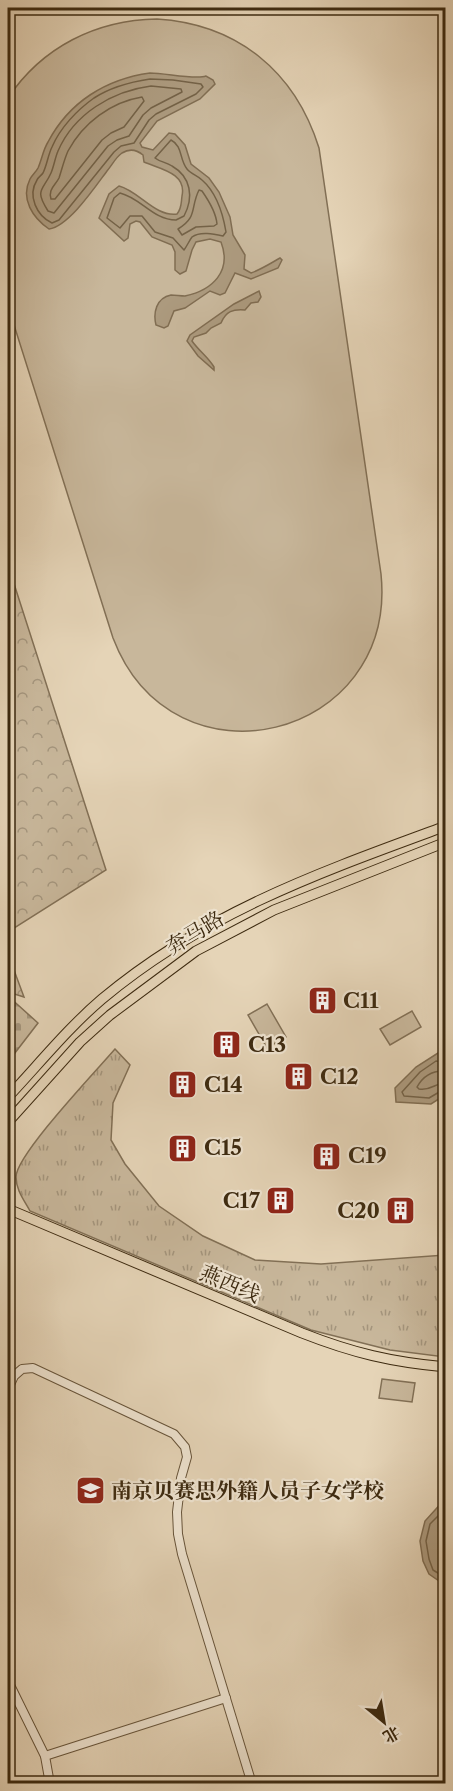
<svg xmlns="http://www.w3.org/2000/svg" width="453" height="1791" viewBox="0 0 453 1791" font-family="'Libre Caslon Text','Noto Serif SC',serif">
  <style>
    .green { fill: #c8b79b; stroke: #827056; stroke-width: 1.5 }
    .forest { fill: url(#forest-crowns); stroke: #827056; stroke-width: 1.5 }
    .cemetery { fill: url(#cemetery-stones); stroke: #827056; stroke-width: 1.5 }
    .park { fill: url(#park-tufts); stroke: #827056; stroke-width: 1.5 }
    .water { fill: #ac9a7e; stroke: #806d52; stroke-width: 1.5 }
    .lines { fill: none; stroke-linecap: round; stroke-linejoin: round }
    .shore { stroke: #746247; stroke-width: 1.5 }
    .minor-casing { stroke: #67543a; stroke-width: 10 }
    .major-casing { stroke: #3d2a10; stroke-width: 11 }
    .minor { stroke: #eee3d0; stroke-width: 8 }
    .major { stroke: #e5d4b7; stroke-width: 9 }
    .labels { text-anchor: middle; stroke-width: 4.5; stroke-linejoin: round; paint-order: stroke }
    .street-label { font-size: 21px; fill: #3d2a10; stroke: #eee3d0 }
    .poi-label { font-size: 21px; font-weight: bold; fill: #3d2a10; stroke: #eee3d0; text-anchor: start }
  </style>
  <defs>
    <pattern id="forest-crowns" width="20" height="18" patternUnits="userSpaceOnUse" patternTransform="scale(1.5)"><rect width="20" height="18" fill="#c8b79b"/><path d="M2 6a3 3 0 1 1 6 0M12 15a3 3 0 1 1 6 0" fill="none" stroke="#a4957d"/></pattern>
    <pattern id="cemetery-stones" width="16" height="16" patternUnits="userSpaceOnUse" patternTransform="scale(1.5)"><rect width="16" height="16" fill="#c8b79b"/><path d="M2 7V4a2 2 0 0 1 4 0v3zM10 15v-3a2 2 0 0 1 4 0v3z" fill="#a4957d"/></pattern>
    <pattern id="park-tufts" width="24" height="20" patternUnits="userSpaceOnUse" patternTransform="scale(1.5)"><rect width="24" height="20" fill="#c8b79b"/><path d="M3 7l-1-3M5 7V3M7 7l1-3M15 17l-1-3M17 17v-4M19 17l1-3" fill="none" stroke="#a4957d"/></pattern>
  </defs>
  <rect width="100%" height="100%" fill="#e5d4b7"/>
  <filter id="stains"><feTurbulence type="fractalNoise" baseFrequency=".00333" numOctaves="4"/><feColorMatrix values="0 0 0 0 .2 0 0 0 0 .09 0 0 0 0 .02 0 0 0 .5 -.17"/></filter>
  <radialGradient id="worn" r=".72"><stop offset=".6" stop-color="#630" stop-opacity="0"/><stop offset="1" stop-color="#630" stop-opacity=".3"/></radialGradient>
  <g class="green">
    <path d="M157,19C237,24 295,71 319,148L381,574C398,740 173,795 113,638L8,306V98C42,47 96,20 157,19Z"/>
    <polygon points="267,1004 286,1037 267,1048 248,1015"/>
    <polygon points="412,1011 421,1027 390,1045 380,1029"/>
    <polygon points="382,1379 415,1383 412,1402 379,1398"/>
  </g>
  <g class="forest">
    <polygon points="8,565 106,870 8,932"/>
    <polygon points="8,954 24,997 8,992"/>
  </g>
  <polygon class="cemetery" points="8,996 38,1023 8,1062"/>
  <path class="park" d="M115,1049L130,1065L113,1103L111,1140L125,1164L159,1206L203,1236L255,1260L321,1264L445,1255V1357L390,1350L311,1330L30,1211C24,1200 16,1190 16,1177C16,1155 97,1070 115,1049Z"/>
  <g class="water">
    <path d="M150,73C165,73 196,80 206,76L213,80L215,84L200,99L157,121L140,143L142,147L153,150L169,133L175,134L185,145L191,164L209,178L219,192L230,217L233,235L245,255L244,269L251,273C262,269 271,263 280,258L282,260L278,268L251,279L235,273L225,293L220,295L210,291L185,308L174,311L168,326L164,328L156,325C153,313 156,298 171,295C176,295 180,296 185,296C213,290 232,271 221,242L210,239L196,242L192,250L186,271L180,274L175,270V252L172,245L152,237L140,222L136,221L130,224L128,238L124,241L99,218L109,194L119,186C139,191 155,217 177,214C182,208 181,203 182,196C187,173 160,169 144,162L143,155C137,150 130,148 122,153C116,157 112,165 107,171C95,187 69,226 49,229C33,218 20,199 30,179C32,175 36,172 38,168C42,159 43,150 48,142C69,102 106,79 150,73Z"/>
    <path d="M259,291L261,297L258,302L251,303L245,310C233,309 226,311 221,323L211,328L206,333L194,337L192,341C199,351 208,357 214,367V370L198,356L187,341L190,335L234,304Z"/>
    <polygon points="438,1053 445,1059 445,1095 431,1104 396,1102 395,1088 416,1067"/>
    <polygon points="445,1499 445,1585 429,1574 423,1561 420,1541 425,1521"/>
  </g>
  <g class="lines">
    <g class="shore">
      <path d="M150,79L173,80L201,84L203,87L196,94L156,114L149,120L134,143L121,146L114,152L59,220L52,223C37,216 27,196 37,180C38,177 41,176 43,173C47,165 48,155 52,147C60,128 77,110 94,98C111,87 130,82 150,79Z"/>
      <path d="M151,86L181,89L182,92L151,108L143,115L129,136L117,140L108,146L54,213L48,211C34,189 43,191 51,173C54,166 55,158 58,151C74,114 112,91 151,86Z"/>
      <path d="M142,97L144,101L124,127L111,133L102,140L55,199H51C48,189 55,186 59,178C62,169 64,160 68,151C83,123 111,102 142,97Z"/>
      <path d="M171,140C183,146 179,159 187,169C191,174 198,176 202,180C217,193 223,214 226,232L223,236C214,234 200,231 192,237C189,241 187,246 184,250L173,238L155,232L142,216H130L120,228L107,218L114,198L120,193C141,198 153,220 176,220L184,216C194,197 191,177 172,166C166,162 160,162 155,158Z"/>
      <path d="M199,190L202,191C209,201 216,212 217,224L214,226L196,227L182,235L178,229C198,217 190,208 199,190Z"/>
      <polyline points="446,1063 436,1061 420,1072 402,1092 404,1096 429,1098 441,1091 446,1090"/>
      <path d="M446,1071C433,1070 423,1076 417,1087L419,1089C432,1091 434,1083 446,1083"/>
      <polyline points="446,1508 430,1524 426,1541 429,1559 433,1570 446,1578"/>
    </g>
    <defs>
      <g id="minor">
        <polyline points="8,1389 14,1376 22,1369 33,1368 174,1434 185,1447 187,1457 181,1478 177,1512 178,1534 182,1554 252,1784"/>
        <polyline points="8,1681 45,1756 50,1784"/>
        <polyline points="45,1756 226,1698"/>
      </g>
      <g id="major">
        <path d="M8,1097C39,1064 68,1028 102,999C206,912 321,872 446,826"/>
        <polyline points="8,1122 80,1042 110,1015 196,951 274,910 446,842"/>
        <path d="M8,1209L302,1333C353,1353 391,1362 446,1367"/>
      </g>
    </defs>
    <use href="#minor" class="minor-casing"/>
    <use href="#major" class="major-casing"/>
    <use href="#minor" class="minor"/>
    <use href="#major" class="major"/>
  </g>
  <defs>
    <symbol id="building-square" viewBox="-11 -11 22 22"><rect x="-9" y="-9" width="18" height="18" rx="4" fill="#8f2418" stroke="#eee3d0"/><path d="M-4-6H4V6H1V3H-1V6H-4ZM-2.5-4.3h1.7v1.8h-1.7ZM.8-4.3h1.7v1.8H.8ZM-2.5-1h1.7V.8h-1.7ZM.8-1h1.7V.8H.8Z" fill="#fff"/></symbol>
    <symbol id="school-square" viewBox="-11 -11 22 22"><rect x="-9" y="-9" width="18" height="18" rx="4" fill="#8f2418" stroke="#eee3d0"/><path d="M0-5L7-2L0 1L-7-2ZM-4 1L0 2.5L4 1V4Q0 6-4 4Z" fill="#fff"/></symbol>
  </defs>
  <g fill-rule="evenodd">
    <use href="#building-square" x="306" y="984" width="33" height="33"/>
    <use href="#building-square" x="210" y="1028" width="33" height="33"/>
    <use href="#building-square" x="282" y="1060" width="33" height="33"/>
    <use href="#building-square" x="166" y="1068" width="33" height="33"/>
    <use href="#building-square" x="166" y="1132" width="33" height="33"/>
    <use href="#building-square" x="310" y="1140" width="33" height="33"/>
    <use href="#building-square" x="264" y="1184" width="33" height="33"/>
    <use href="#building-square" x="384" y="1194" width="33" height="33"/>
    <use href="#school-square" x="74" y="1474" width="33" height="33"/>
  </g>
  <g class="labels">
    <g class="street-label">
      <text transform="translate(195 933) rotate(-31)" y="7">奔马路</text>
      <text transform="translate(230 1284) rotate(23)" y="7">燕西线</text>
    </g>
    <g class="poi-label">
      <text x="343" y="1008">C11</text>
      <text x="248" y="1052">C13</text>
      <text x="320" y="1084">C12</text>
      <text x="204" y="1092">C14</text>
      <text x="204" y="1155">C15</text>
      <text x="348" y="1163">C19</text>
      <text x="260" y="1208" text-anchor="end">C17</text>
      <text x="380" y="1218" text-anchor="end">C20</text>
      <text x="111" y="1498">南京贝赛思外籍人员子女学校</text>
    </g>
  </g>
  <rect width="453" height="1791" fill="none" stroke="#e5d4b7" stroke-width="30"/>
  <rect x="9" y="9" width="435" height="1773" fill="none" stroke="#3d2a10" stroke-width="3"/>
  <rect x="15" y="15" width="423" height="1761" fill="none" stroke="#3d2a10" stroke-width="1.5"/>
  <g transform="translate(384 1722) rotate(150)" stroke="#eee3d0" stroke-width="4.5" paint-order="stroke">
  <path d="M0-4.5L10 22L0 15L-10 22Z" fill="#3d2a10"/>
  <text y="-9" font-size="16" font-weight="bold" text-anchor="middle" fill="#3d2a10">北</text>
  </g>
  <rect width="100%" height="100%" filter="url(#stains)"/>
  <rect width="100%" height="100%" fill="url(#worn)"/>
</svg>
